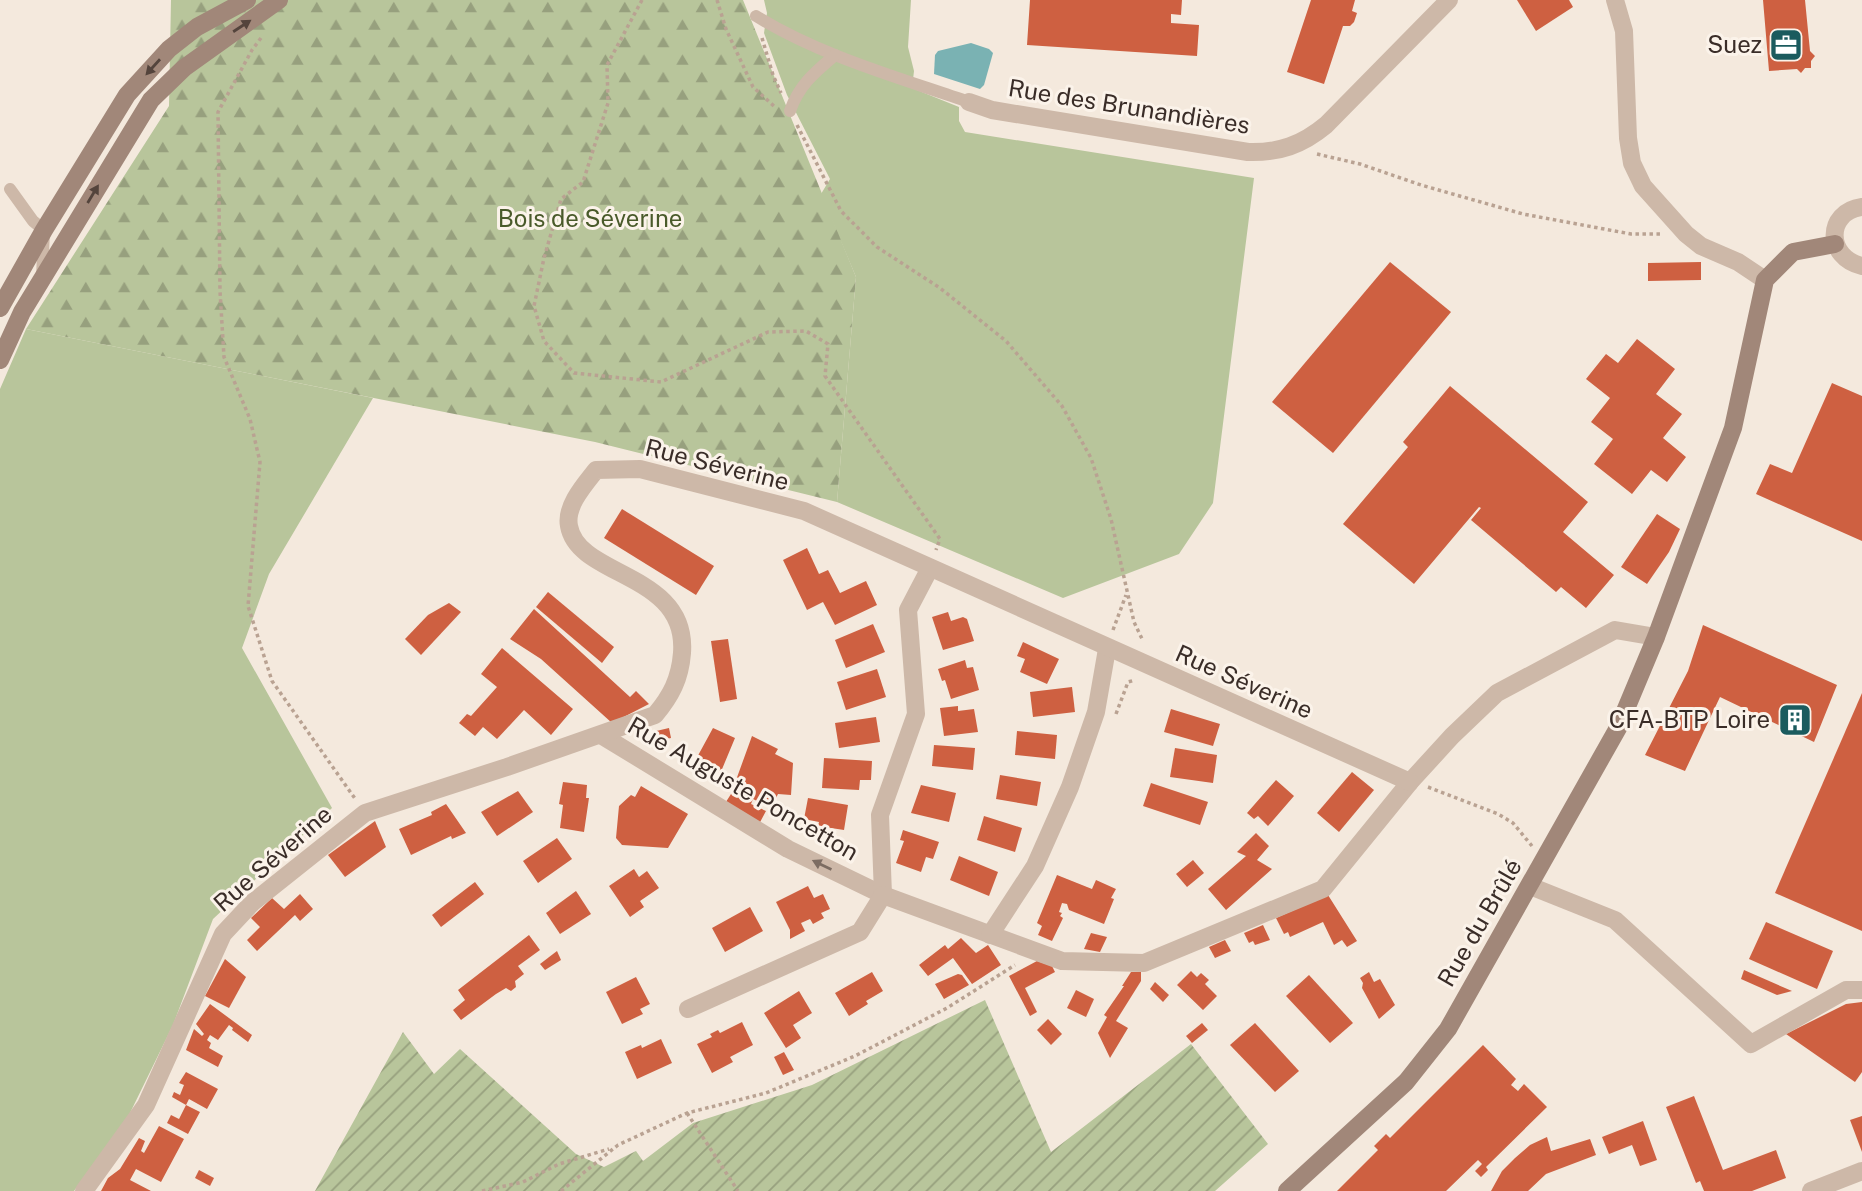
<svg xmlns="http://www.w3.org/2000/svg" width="1862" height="1191" viewBox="0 0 1862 1191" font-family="'Public Sans',sans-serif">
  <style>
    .grass { fill: #b8c59b }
    .forest { fill: url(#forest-firs) }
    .garden { fill: url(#garden-furrows) }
    .water { fill: #7ab2b3 }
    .building { fill: #ce6041 }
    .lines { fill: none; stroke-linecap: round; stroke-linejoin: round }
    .path { stroke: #b9a292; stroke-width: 3.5; stroke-dasharray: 3.5 3.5; stroke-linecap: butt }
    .service { stroke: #cdb8a8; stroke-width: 12 }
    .minor { stroke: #cdb8a8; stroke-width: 18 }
    .tertiary { stroke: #cdb8a8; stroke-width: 18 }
    .secondary { stroke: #a18779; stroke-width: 18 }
    .oneway { fill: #54443c }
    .oneway2 { fill: #7c6c62 }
    .labels { text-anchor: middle; stroke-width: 6; stroke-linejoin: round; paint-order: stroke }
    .poi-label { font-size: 24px; fill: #3a2d28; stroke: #fbf3ea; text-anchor: end }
    .street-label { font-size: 24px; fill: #3a2d28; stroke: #fbf3ea }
    .park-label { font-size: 24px; fill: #495a2a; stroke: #fbf3ea }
  </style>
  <defs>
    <pattern id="forest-firs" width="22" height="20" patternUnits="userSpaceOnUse" patternTransform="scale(1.75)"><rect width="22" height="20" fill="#b8c59b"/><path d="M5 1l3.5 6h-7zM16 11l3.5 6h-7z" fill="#97a07e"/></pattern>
    <pattern id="garden-furrows" width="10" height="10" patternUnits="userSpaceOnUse" patternTransform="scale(1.75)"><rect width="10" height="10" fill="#b8c59b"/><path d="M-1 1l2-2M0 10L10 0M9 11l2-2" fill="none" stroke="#97a07e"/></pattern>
  </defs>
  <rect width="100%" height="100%" fill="#f4e9dd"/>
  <g class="grass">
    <polygon points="764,0 911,0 908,47 914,71 912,88 959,107 959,121 965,132 1254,178 1213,503 1179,554 1063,598 837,502 856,277 821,194 830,179 787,95 764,33 767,13"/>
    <polygon points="26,329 373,398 269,574 242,648 332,808 213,919 173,1025 129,1115 74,1191 0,1191 0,389"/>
  </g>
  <polygon class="forest" points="171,0 743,0 856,277 837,502 595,442 26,329 169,106"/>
  <polygon class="garden" points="985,1000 1051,1152 1191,1044 1268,1144 1215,1191 315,1191 403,1032 434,1074 460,1049 576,1154 604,1167 636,1151 643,1161 693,1123 812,1085"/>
  <polygon class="water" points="971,43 989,49 993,53 984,85 980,89 934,74 935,55 938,51"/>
  <g class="building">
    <polygon points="1030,0 1182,0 1181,15 1171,14 1171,23 1199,25 1197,56 1027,45"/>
    <polygon points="1311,0 1355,0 1352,11 1357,13 1354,22 1350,26 1343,26 1324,84 1287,72"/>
    <polygon points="1517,0 1569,0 1573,7 1536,31"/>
    <polygon points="1763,0 1805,0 1810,51 1815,56 1811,61 1811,68 1805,68 1801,73 1797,69 1769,71"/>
    <polygon points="1390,262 1451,312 1333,453 1272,402"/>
    <polygon points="1701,262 1701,280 1648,281 1648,263"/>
    <polygon points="1637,339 1675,369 1656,394 1682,414 1663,438 1686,457 1667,482 1651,470 1632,494 1594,464 1613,439 1591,422 1610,398 1586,379 1606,354 1618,363"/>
    <polygon points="1832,383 1862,396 1862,541 1756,494 1770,464 1792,473"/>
    <polygon points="1450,386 1588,502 1563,532 1614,575 1586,608 1561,587 1556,592 1471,520 1481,508 1479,507 1414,584 1343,524 1408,447 1403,442"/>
    <polygon points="622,509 714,566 696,595 604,538"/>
    <polygon points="1657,514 1680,529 1669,552 1647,584 1621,567"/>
    <polygon points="807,548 819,574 828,570 840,593 866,581 877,605 835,625 823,602 807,610 783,560"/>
    <polygon points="548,592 614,647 602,663 536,607"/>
    <polygon points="449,603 461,612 421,655 405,639 428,615"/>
    <polygon points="534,609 630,697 636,691 649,704 612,723 541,659 510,639"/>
    <polygon points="948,612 951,621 963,617 967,619 974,641 943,650 932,617"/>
    <polygon points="873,624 885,652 846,668 835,640"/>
    <polygon points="1703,625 1837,685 1814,742 1720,697 1685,771 1645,755 1688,671"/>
    <polygon points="728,639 737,699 720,702 711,641"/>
    <polygon points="1023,642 1059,659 1047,684 1020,672 1025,659 1017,656"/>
    <polygon points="502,648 573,709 551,735 524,710 497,739 483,727 475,736 459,723 467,714 471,716 497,687 481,674"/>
    <polygon points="965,660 967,668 973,667 979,690 951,699 945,680 942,681 938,669"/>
    <polygon points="877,669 886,697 846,710 837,682"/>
    <polygon points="1072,687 1075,712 1033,717 1030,692"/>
    <polygon points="1862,693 1862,931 1775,893"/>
    <polygon points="958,706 958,711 974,709 978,732 944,736 940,708"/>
    <polygon points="1171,709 1220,724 1213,746 1164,732"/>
    <polygon points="876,717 880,742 839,748 835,723"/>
    <polygon points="669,728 671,738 655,741 652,732"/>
    <polygon points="713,728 735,738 720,774 717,773 715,776 704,772 706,767 695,761"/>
    <polygon points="1017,731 1057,735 1055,759 1015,755"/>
    <polygon points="752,736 778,749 775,754 793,763 791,795 778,794 771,808 753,799 751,804 766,811 758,826 724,805 731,794"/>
    <polygon points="934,745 975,748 973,770 932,766"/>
    <polygon points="1175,748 1217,755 1213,783 1170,777"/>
    <polygon points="824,758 872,761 871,780 860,780 859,790 822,788"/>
    <polygon points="1352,772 1374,790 1339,832 1317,813"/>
    <polygon points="1000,775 1041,782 1037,806 996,799"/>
    <polygon points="1276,780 1294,796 1268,826 1258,816 1254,819 1247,813"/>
    <polygon points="563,782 587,785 586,798 589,798 584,832 560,828 563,805 559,804"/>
    <polygon points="1151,783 1208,802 1200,825 1143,806"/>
    <polygon points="921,785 956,793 949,822 911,813"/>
    <polygon points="641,786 688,814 668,848 622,845 616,838 619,806 631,795 635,797"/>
    <polygon points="518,791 533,812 497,836 481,812"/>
    <polygon points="808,798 848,805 844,830 818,826 819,822 804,819"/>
    <polygon points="446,804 466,833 452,839 451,836 411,855 399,829 432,815 431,812"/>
    <polygon points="984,816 1022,828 1015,852 977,840"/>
    <polygon points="375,821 386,847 345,877 328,855"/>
    <polygon points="903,830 939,842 933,859 926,857 921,872 896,863 904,841 900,840"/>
    <polygon points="1256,833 1269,846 1257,860 1272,869 1226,910 1208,889 1246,856 1237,852"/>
    <polygon points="557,838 572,859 538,883 523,861"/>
    <polygon points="959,856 998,872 989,896 950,880"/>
    <polygon points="1193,860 1204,873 1187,887 1176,874"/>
    <polygon points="634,869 639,877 647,871 659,888 640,901 644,907 630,917 609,886"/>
    <polygon points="1057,875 1092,889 1096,880 1116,889 1111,898 1114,899 1104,924 1069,910 1067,904 1062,903 1059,912 1062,913 1060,916 1063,918 1052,941 1038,935 1042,926 1037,923"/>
    <polygon points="475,882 484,894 441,927 432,915"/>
    <polygon points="808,886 814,898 823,894 830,909 821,913 824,918 813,924 810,919 801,923 805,931 790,939 790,930 776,902"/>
    <polygon points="576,891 591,914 560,934 546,913"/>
    <polygon points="300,894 313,909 300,921 295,915 257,951 247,940 260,927 251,918 272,898 284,909"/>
    <polygon points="1328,895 1357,941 1347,947 1342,940 1334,945 1323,922 1290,937 1288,932 1284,934 1276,918"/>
    <polygon points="750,907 763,931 725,952 712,928"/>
    <polygon points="1766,922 1833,951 1817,989 1749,959"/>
    <polygon points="1263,925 1270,940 1255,945 1253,941 1249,943 1244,933"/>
    <polygon points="1091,933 1107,937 1100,952 1084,949"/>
    <polygon points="529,935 540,950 518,966 524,974 515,981 516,987 511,991 506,988 496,994 461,1020 453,1010 465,1000 458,990"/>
    <polygon points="961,938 976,953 988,945 1001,965 972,984 953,958 928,976 919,965 945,945 948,949"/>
    <polygon points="1225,940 1231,951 1215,958 1209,947"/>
    <polygon points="557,951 561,960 545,970 540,964"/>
    <polygon points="225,959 246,977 229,1008 205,996"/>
    <polygon points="1037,961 1052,966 1055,972 1025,988 1037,1012 1030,1016 1009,976"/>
    <polygon points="1744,970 1792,991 1777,995 1741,979"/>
    <polygon points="1191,971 1197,977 1201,973 1209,980 1205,984 1217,996 1203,1010 1177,985"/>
    <polygon points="872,972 883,991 866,1001 868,1004 849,1016 835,993"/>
    <polygon points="1131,972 1141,972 1141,981 1116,1021 1128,1028 1110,1058 1098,1033 1107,1017 1104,1015 1124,986 1122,986"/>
    <polygon points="1369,972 1374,982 1380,979 1395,1005 1379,1019 1362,988 1363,983 1360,978"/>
    <polygon points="958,974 962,975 969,985 944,999 935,984"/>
    <polygon points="1309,975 1353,1023 1330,1043 1286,996"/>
    <polygon points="636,977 650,1004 640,1009 643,1014 622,1024 606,992"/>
    <polygon points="1155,982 1169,995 1163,1002 1150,989"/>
    <polygon points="1076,990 1094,999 1086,1017 1067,1008"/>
    <polygon points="799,991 812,1013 793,1025 801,1038 786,1048 764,1013"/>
    <polygon points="1862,1002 1862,1072 1855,1082 1786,1034 1846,1004"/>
    <polygon points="210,1004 252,1035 248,1042 232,1030 233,1028 229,1025 218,1040 210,1035 207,1040 211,1043 209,1048 223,1056 218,1067 186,1050 194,1029 202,1036 204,1034 196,1024"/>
    <polygon points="1048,1019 1062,1034 1051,1045 1037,1030"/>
    <polygon points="742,1022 753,1045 730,1057 733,1062 712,1073 697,1044 712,1037 710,1034 718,1030 720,1033"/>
    <polygon points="1202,1023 1208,1030 1192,1043 1186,1036"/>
    <polygon points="1255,1023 1299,1071 1275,1092 1230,1045"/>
    <polygon points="661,1039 672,1063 637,1079 625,1052 641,1045 642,1048"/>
    <polygon points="1483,1045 1516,1079 1511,1085 1518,1091 1524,1084 1547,1107 1486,1167 1488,1170 1481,1177 1475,1171 1482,1164 1478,1160 1446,1191 1337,1191 1378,1150 1374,1146 1386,1134 1390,1138"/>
    <polygon points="784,1052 794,1070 783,1075 774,1057"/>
    <polygon points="186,1072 218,1089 207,1109 189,1099 186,1105 172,1097 174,1092 180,1095 184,1085 179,1083"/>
    <polygon points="1694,1096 1723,1170 1776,1150 1786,1178 1752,1191 1704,1191 1700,1181 1696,1183 1666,1107"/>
    <polygon points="186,1105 200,1112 188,1134 167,1123 171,1115 179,1119"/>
    <polygon points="1862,1116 1862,1152 1850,1120"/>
    <polygon points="1643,1121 1657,1160 1640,1166 1632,1145 1609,1154 1602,1137"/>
    <polygon points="159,1126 184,1139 161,1182 136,1169 130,1180 151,1191 101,1191 108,1178 120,1169 139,1138 145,1141 141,1151 144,1153"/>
    <polygon points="1547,1137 1551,1151 1590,1139 1596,1155 1546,1174 1528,1191 1491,1191 1502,1171 1515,1158 1530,1145"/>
    <polygon points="199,1170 214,1178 210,1186 195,1178"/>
  </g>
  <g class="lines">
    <g class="path">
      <polyline points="642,0 607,65 608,103 583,182 561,199 544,258 534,306 544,341 574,373 661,382 768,332 806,331 828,344 825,376 940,539 936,550"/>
      <polyline points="717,0 726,29 753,87 775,107"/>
      <polyline points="261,38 252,50 218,112 220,291 224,357 250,419 260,462 248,606 272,681 356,800"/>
      <polyline points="762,38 773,75 781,93"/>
      <polyline points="797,125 841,211 877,247 940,288 1006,341 1062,406 1091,458 1111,519 1134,622 1143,641"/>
      <polyline points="1317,154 1360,164 1421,185 1523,214 1631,234 1660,234"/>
      <polyline points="1113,630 1126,595"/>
      <polyline points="1116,714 1128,682 1135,680"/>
      <polyline points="1428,787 1498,814 1513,823 1532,846"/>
      <polyline points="687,1113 738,1191"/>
      <polyline points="482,1191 523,1182 559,1164 609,1149"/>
      <polyline points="561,1191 618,1145 687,1113 766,1093 855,1056 947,1008 1015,965"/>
    </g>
    <g class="service">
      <path d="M756,16C821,56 897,77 969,102"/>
      <path d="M790,111C799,85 815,72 835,55"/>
      <polyline points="10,189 33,221 44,230 42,278"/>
    </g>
    <g class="minor">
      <polyline points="1615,0 1624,31 1628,138 1632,163 1643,186 1686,234 1701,246 1738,262 1765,280"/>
      <path d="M969,102L992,110L1248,152C1279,153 1302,145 1326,125L1449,0"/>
      <polyline points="601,735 788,849 883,895 1062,961 1144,963 1323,889 1410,782 1452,736 1497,693 1615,630 1656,637"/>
      <polyline points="1530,886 1615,920 1751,1044 1846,990 1862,990"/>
      <polyline points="883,895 880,815 916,714 908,610 930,568"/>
      <polyline points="990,935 1035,866 1070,787 1096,712 1107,649"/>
      <polyline points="688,1009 860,932 883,895"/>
      <path d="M84,1191L146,1105L223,934L252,903L365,813L507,767L655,715C671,696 680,679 682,653C688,572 578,578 569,526C565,506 585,484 596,470L640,469L804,511L1410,782"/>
      <polyline points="1811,1191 1862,1171"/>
    </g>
    <path class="tertiary" d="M1862,207C1825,212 1826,258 1862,266"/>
    <g class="secondary">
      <polyline points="0,308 44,230 127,95 169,49 197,27 247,0"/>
      <polyline points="0,360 22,312 151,100 184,68 279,0"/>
      <polyline points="1287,1191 1406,1082 1448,1029 1618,728 1656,637 1733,428 1765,280 1793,252 1835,244"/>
    </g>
  </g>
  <defs><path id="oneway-solid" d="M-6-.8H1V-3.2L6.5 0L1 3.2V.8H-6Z" transform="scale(1.75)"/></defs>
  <g class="oneway">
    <use href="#oneway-solid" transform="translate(242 26) rotate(-33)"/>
    <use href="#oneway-solid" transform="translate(153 67) rotate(132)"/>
    <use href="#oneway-solid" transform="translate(93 194) rotate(-59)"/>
  </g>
  <use class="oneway2" href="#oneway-solid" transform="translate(822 865) rotate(-154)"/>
  <defs>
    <symbol id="office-square" viewBox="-11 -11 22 22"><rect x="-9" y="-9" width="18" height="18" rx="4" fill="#1b5b5e" stroke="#fbf3ea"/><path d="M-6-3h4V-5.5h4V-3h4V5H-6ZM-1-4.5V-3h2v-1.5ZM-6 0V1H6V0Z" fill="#fff"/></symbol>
    <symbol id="building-square" viewBox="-11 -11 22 22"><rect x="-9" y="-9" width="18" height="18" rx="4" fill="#1b5b5e" stroke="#fbf3ea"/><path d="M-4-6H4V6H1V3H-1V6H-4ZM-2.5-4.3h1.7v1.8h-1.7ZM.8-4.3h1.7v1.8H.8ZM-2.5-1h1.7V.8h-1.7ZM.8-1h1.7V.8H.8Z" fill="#fff"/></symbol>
  </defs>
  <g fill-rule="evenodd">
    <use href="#office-square" x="1767" y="26" width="38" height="38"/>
    <use href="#building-square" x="1776" y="701" width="38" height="38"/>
  </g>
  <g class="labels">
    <g class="poi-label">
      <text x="1762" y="53">Suez</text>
      <text x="1770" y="728">CFA-BTP Loire</text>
    </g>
    <g class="street-label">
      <text transform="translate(1129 107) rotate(9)" y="8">Rue des Brunandières</text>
      <text transform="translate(717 465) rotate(14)" y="8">Rue Séverine</text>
      <text transform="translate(1244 682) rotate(24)" y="8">Rue Séverine</text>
      <text transform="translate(743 789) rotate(30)" y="8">Rue Auguste Poncetton</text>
      <text transform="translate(273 859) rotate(-41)" y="8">Rue Séverine</text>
      <text transform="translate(1480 923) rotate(-60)" y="8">Rue du Brûlé</text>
    </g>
    <g class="park-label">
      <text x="590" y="227">Bois de Séverine</text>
    </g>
  </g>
</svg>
